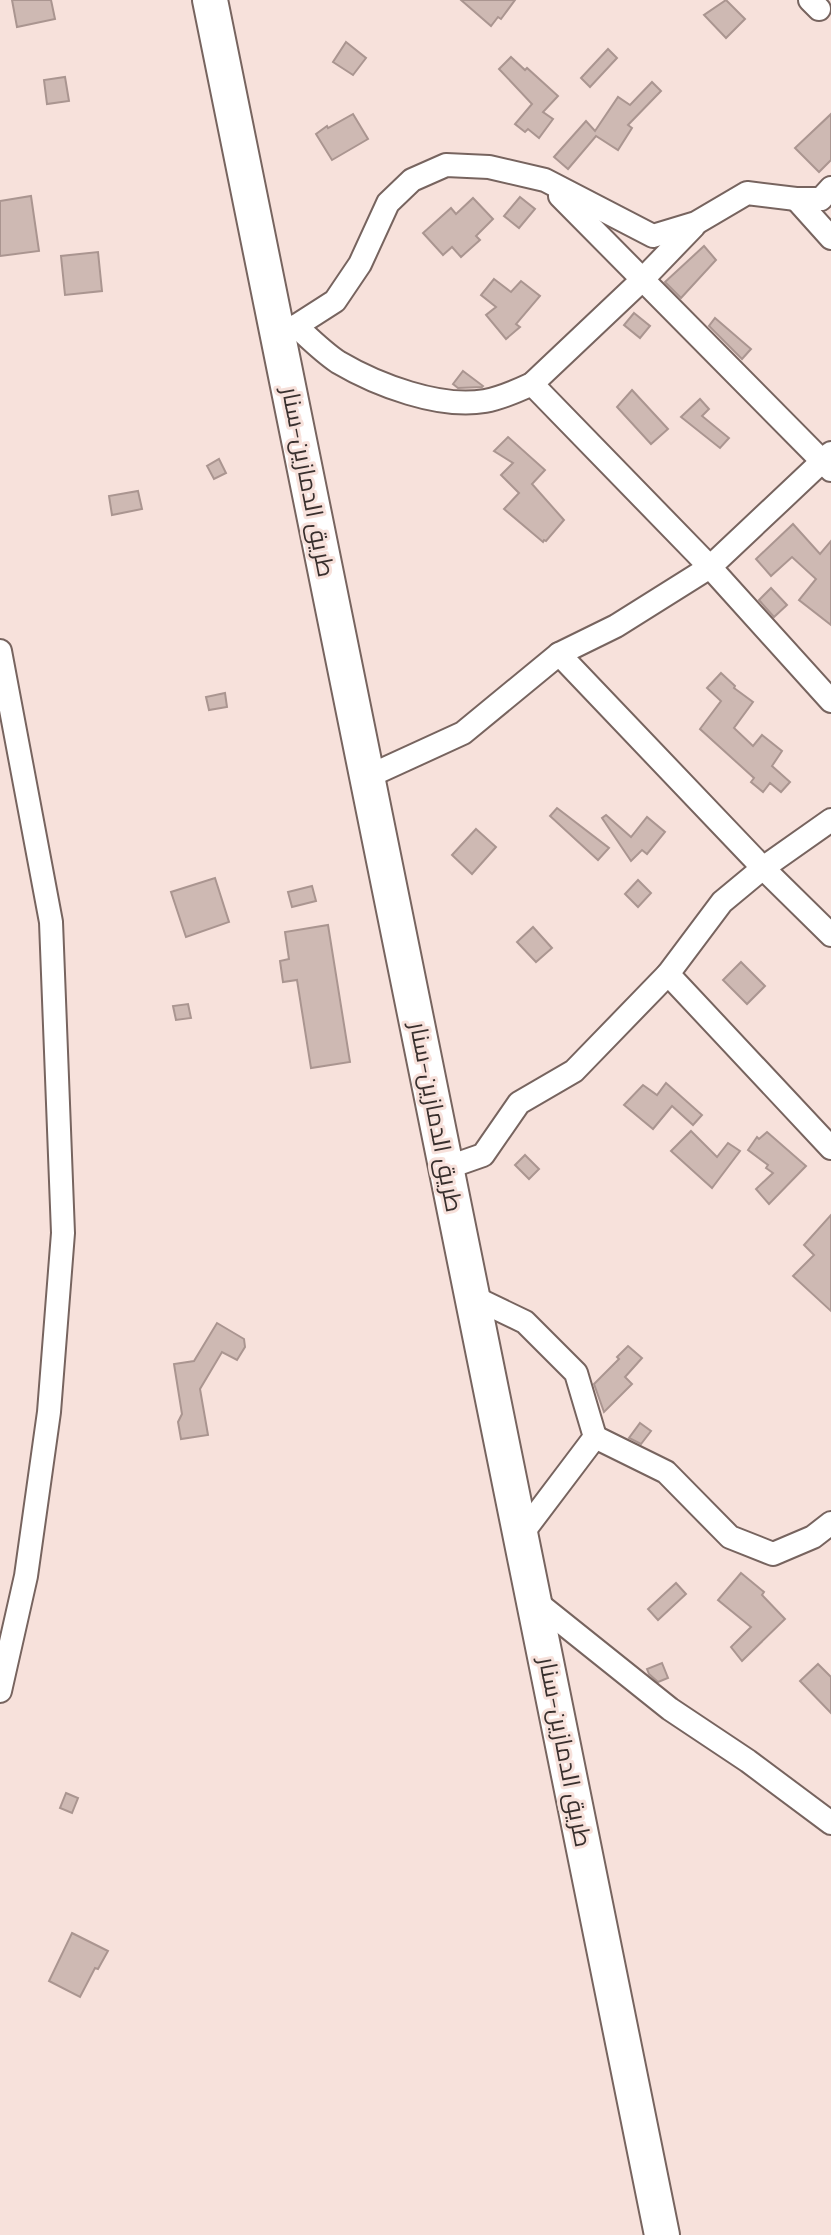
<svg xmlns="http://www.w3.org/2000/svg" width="831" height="2235" viewBox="0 0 831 2235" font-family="'Playfair Display',Cairo,serif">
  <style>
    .building { fill: #ceb9b3; stroke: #aa9590; stroke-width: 2 }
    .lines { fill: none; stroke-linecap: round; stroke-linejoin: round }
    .minor-casing { stroke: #77645f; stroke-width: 26 }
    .highway-casing { stroke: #77645f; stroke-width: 38 }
    .minor { stroke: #fff; stroke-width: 22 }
    .highway { stroke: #fff; stroke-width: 34 }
    .labels { text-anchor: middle; stroke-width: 6; stroke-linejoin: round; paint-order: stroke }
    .street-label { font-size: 24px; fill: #382f2d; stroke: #f7e1db }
  </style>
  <rect width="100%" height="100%" fill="#f7e1db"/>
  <g class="building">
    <polygon points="12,0 51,0 55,19 17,27"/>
    <polygon points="461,0 515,0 501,19 498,17 491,26"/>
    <polygon points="726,0 745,19 726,38 704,15"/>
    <polygon points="346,42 366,58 353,75 333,62"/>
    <polygon points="608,49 617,58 590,87 581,78"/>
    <polygon points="511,57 525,70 527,68 558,96 543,112 553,119 539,138 528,129 525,132 515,124 532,104 499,69"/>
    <polygon points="65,77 69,101 47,104 44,80"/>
    <polygon points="652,82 661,91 628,125 632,128 618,150 596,136 568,169 554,157 586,121 595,131 618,97 630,105"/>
    <polygon points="353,114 368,139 332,160 316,134 327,126 328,128"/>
    <polygon points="831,114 831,160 819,172 795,148"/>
    <polygon points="31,196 39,251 0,256 0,201"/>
    <polygon points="520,197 535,209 519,228 504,216"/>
    <polygon points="473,198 493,219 476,236 480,240 461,257 452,247 443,255 423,233 451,208 456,214"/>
    <polygon points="704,246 716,260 681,298 665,282"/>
    <polygon points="98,252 102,291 65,295 61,256"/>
    <polygon points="494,279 511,292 521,281 540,296 516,324 520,327 506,339 486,315 496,307 481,295"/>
    <polygon points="634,313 650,326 640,338 624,325"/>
    <polygon points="715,318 751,349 742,359 709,326"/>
    <polygon points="463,371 483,386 482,387 458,388 453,384"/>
    <polygon points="632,390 668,429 651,444 617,407"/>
    <polygon points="700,399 709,409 702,416 729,438 720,448 681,417"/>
    <polygon points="508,437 545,470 532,484 564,520 546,541 544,540 543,542 504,509 519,493 501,475 513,463 494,451"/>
    <polygon points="219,459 226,473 214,479 207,466"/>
    <polygon points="138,491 142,509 112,515 109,496"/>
    <polygon points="793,524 820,554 831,541 831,625 799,600 816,579 792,557 771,576 756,559"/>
    <polygon points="771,588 787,605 774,617 759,600"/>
    <polygon points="721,673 735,686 734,688 753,702 734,728 753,746 762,735 782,751 772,766 790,782 781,792 770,783 763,792 751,782 754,778 700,729 721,701 707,688"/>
    <polygon points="225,693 227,707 209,710 206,697"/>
    <polygon points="557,808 609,848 598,860 550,816"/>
    <polygon points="606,815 631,837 647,817 665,832 647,854 642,850 631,861 602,818"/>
    <polygon points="476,829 496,847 472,874 452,855"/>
    <polygon points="215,878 229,922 186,937 171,892"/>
    <polygon points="638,880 651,893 638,907 625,894"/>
    <polygon points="312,886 316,901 292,907 288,892"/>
    <polygon points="328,925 350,1062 311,1068 297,980 283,982 280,961 289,959 285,932"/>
    <polygon points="533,927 552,948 536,962 517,942"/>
    <polygon points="741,962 765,986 747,1004 723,980"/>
    <polygon points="188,1004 191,1018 176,1020 173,1006"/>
    <polygon points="666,1083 702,1115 693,1125 672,1106 653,1129 624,1105 643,1085 657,1095"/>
    <polygon points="691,1131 717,1157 728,1143 740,1151 712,1188 671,1151"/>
    <polygon points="767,1132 806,1166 769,1204 756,1189 773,1173 766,1168 768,1165 748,1150 757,1137 759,1139"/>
    <polygon points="525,1155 539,1169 529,1179 515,1165"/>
    <polygon points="831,1215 831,1311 793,1276 814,1255 804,1245"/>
    <polygon points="217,1323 244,1339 245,1347 237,1360 222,1352 200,1389 208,1435 181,1439 178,1422 182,1414 174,1364 194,1361"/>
    <polygon points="628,1346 642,1358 625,1377 632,1384 604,1412 594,1384 619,1359 617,1357"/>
    <polygon points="640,1423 651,1431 641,1444 629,1438"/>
    <polygon points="741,1573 764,1592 762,1595 785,1619 742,1661 731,1647 751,1627 718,1600"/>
    <polygon points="676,1583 686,1594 658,1620 648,1609"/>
    <polygon points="662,1663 668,1678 658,1682 649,1674 647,1669"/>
    <polygon points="818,1664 831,1677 831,1713 800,1681"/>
    <polygon points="66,1793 78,1798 72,1813 60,1808"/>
    <polygon points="72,1933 108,1951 98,1969 95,1968 80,1997 49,1981"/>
  </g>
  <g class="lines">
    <defs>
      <g id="minor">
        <polyline points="810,0 819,9"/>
        <polyline points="560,196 831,470"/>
        <polyline points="796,199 831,238"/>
        <path d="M296,326C309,338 323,352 338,362C377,385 440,409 485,401C501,398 517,391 532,384L642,280L694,226"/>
        <polyline points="277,331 296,326 335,301 360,264 388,203 412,180 446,165 489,167 545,180 653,236 696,223 747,193 796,199 821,199 831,188"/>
        <polyline points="532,384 710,567 831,701"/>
        <polyline points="0,651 51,922 63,1233 49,1412 26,1576 0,1691"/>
        <polyline points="559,654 763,868 831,935"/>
        <polyline points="367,777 463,733 559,654 616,626 710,567 831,453"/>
        <polyline points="668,974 831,1148"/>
        <polyline points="446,1168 483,1155 519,1103 574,1071 668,974 722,902 763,868 831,820"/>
        <polyline points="473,1297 525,1322 576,1373 595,1437 521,1535"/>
        <polyline points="595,1437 666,1472 730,1537 773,1554 813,1537 831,1523"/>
        <polyline points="535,1601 670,1709 748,1761 831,1823"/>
      </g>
      <polyline id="highway" points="210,0 662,2235"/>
    </defs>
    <use href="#minor" class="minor-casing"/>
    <use href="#highway" class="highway-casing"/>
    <use href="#minor" class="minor"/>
    <use href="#highway" class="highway"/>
  </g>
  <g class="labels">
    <g class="street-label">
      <text transform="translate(308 482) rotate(79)" y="8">طريق الدمازين-سنار</text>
      <text transform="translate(436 1117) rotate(79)" y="8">طريق الدمازين-سنار</text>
      <text transform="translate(565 1752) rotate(79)" y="8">طريق الدمازين-سنار</text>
    </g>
  </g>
</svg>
